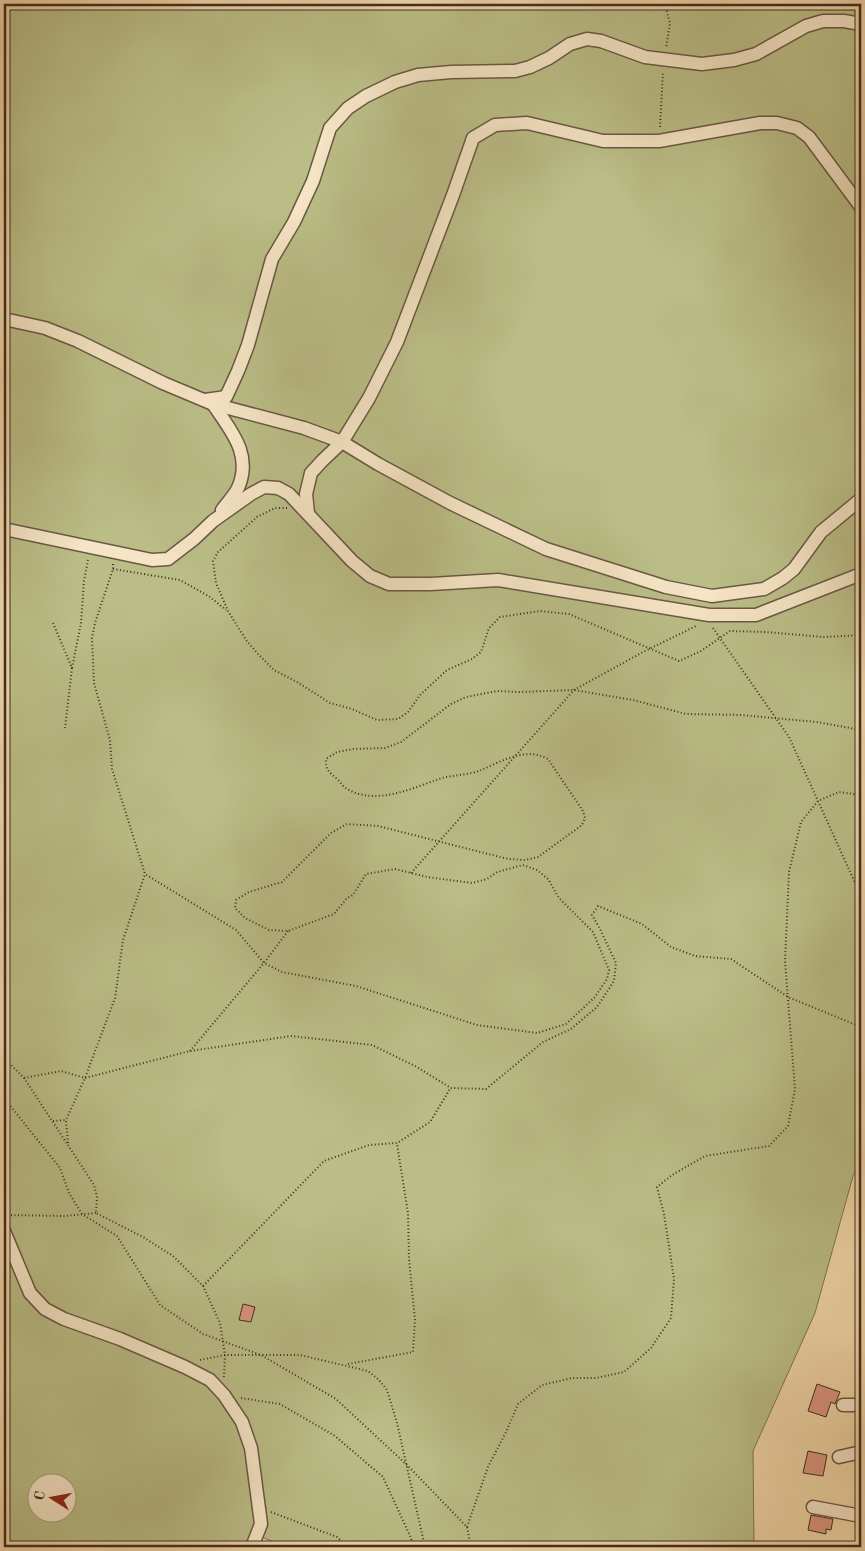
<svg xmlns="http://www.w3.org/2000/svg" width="865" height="1551" viewBox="0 0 865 1551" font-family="'Old Standard TT',serif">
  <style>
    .green { fill: #babd86; stroke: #7c7655; fill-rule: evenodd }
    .building { fill: #da947f; stroke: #3e2f24 }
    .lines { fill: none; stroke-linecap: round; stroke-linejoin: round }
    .minor-casing { stroke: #6a5844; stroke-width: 15 }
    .path { stroke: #3e2f24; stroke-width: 2; stroke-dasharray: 1 2.5; stroke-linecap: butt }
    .minor { stroke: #f5e4c5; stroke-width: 12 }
  </style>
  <rect width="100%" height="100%" fill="#f0d5a6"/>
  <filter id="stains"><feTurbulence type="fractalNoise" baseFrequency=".004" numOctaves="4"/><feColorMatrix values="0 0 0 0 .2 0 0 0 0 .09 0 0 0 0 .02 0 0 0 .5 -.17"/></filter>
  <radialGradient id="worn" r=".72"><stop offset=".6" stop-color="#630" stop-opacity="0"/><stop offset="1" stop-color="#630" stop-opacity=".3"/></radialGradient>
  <path class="green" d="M4,4H861V1162L853,1176L815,1313L753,1451L754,1547H325L312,1541L307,1547H286L254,1534L245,1545L234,1547H4ZM38,1484H68V1514H38Z"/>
  <g class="building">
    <polygon points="243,1304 255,1307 251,1322 239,1320"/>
    <polygon points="817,1384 840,1392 835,1404 831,1402 826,1417 808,1411"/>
    <polygon points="808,1451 827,1455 823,1476 803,1473"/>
    <polygon points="811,1515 833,1519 831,1530 826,1529 826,1534 808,1530"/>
  </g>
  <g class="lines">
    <defs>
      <g id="minor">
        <polyline points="4,319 45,328 78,341 163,383 213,404 304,428 342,442 378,464 450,503 546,549 666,587 712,596 764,589 783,578 794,569 821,532 861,499"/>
        <polyline points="205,400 226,397 238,371 248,345 272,259 294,222 313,181 330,128 348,108 366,96 395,82 418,75 451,72 515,71 530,67 549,58 570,44 587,39 601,41 645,57 702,64 734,60 756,54 806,26 823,21 844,21 861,24"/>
        <path d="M213,404C230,430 253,454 238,488C234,496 227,503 222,510"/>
        <polyline points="308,513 306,494 311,473 323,460 342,442 369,398 397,342 453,195 473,138 495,125 527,123 603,141 659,141 760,123 777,123 797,128 809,137 861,207"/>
        <polyline points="4,529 152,560 168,559 194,539 213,521 251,494 264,487 278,488 289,494 352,561 370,576 389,584 431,584 498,580 709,615 756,615 861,574"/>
        <polyline points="4,1231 30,1293 45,1309 64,1319 120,1339 185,1367 210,1380 224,1395 242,1422 251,1448 261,1524 252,1547"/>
        <polyline points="843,1405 861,1405"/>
        <polyline points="839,1457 861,1452"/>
        <polyline points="813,1507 861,1516"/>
      </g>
    </defs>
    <use href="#minor" class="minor-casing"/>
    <g class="path">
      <polyline points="665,4 670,23 666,48"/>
      <polyline points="660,127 663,72"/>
      <polyline points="287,508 275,508 257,517 218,552 213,561 216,583 228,611 246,640 258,654 274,670 297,682 330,703 352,709 377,720 398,719 408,712 420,695 447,670 472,659 481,652 489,628 500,617 540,611 569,614 679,661 701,651 730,631 766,632 824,637 861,635"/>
      <path d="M113,564V569L95,623L92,638L94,683L110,740L112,769L145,874L236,930L264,963L282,972L356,986L477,1025L537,1033L566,1024L595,997L607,979L609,970L593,932L559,898L548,879L537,870L523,865L497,872L487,879L472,883L427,877L395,869L366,874L353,895L347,898L334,914L288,931L269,930L245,918L235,908L236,900L249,892L282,882L331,833L347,824L378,826L508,859L525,860L538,857L582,825L585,818L583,811L548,759C526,746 500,762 479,771C467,775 454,775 442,778C412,788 377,806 347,789C342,786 340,781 336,778C329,772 325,769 326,759L337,752L353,749L385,748L401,742L451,704L466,697L497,691L519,692L574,690L633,700L686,714L741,715L817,722L861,730"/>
      <polyline points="113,569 180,580 210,597 226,610"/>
      <polyline points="53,623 72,668 65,728"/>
      <polyline points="713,628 789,737 861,896"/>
      <polyline points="72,668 81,623 84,581 88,560"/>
      <polyline points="411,873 574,690 643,652 696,626"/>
      <polyline points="190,1051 264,963 288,931"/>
      <polyline points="4,1058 24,1078 94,1185 97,1197 96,1213 143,1237 173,1256 203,1286 220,1323 225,1355 224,1377"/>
      <polyline points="24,1078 61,1071 85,1078 190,1051 291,1036 372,1045 415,1066 451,1088 486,1089 543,1042 571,1029 597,1007 614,981 616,963 600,929 592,915 598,906 642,924 671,947 695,956 731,959 788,997 861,1027"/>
      <polyline points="4,1098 60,1168 69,1193 82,1214 117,1236 160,1305 203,1334 261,1355 336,1399 408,1466 467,1527 471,1547"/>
      <polyline points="53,1121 66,1120"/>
      <polyline points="68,1143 66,1120 85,1078 115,998 123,940 145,874"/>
      <polyline points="4,1215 64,1216 96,1213"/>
      <polyline points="203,1286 324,1161 369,1145 397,1143 430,1122 450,1089"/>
      <polyline points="200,1360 225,1355 300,1355 368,1371 379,1380 387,1390 397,1423 425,1547"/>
      <polyline points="348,1364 413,1352 415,1320 409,1259 408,1213 397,1144"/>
      <polyline points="241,1398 280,1404 335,1436 383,1477 411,1538 413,1547"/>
      <polyline points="271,1512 337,1537 347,1547"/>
      <polyline points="467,1527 488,1467 506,1432 518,1404 542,1385 572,1378 596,1378 624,1372 651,1348 671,1318 674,1279 664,1214 657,1187 672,1175 705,1156 769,1146 788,1126 795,1089 785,961 789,872 801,822 818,801 839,792 861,795"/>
    </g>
    <use href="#minor" class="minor"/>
  </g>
  <rect width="865" height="1551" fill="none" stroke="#f0d5a6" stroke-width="20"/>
  <rect x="5" y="5" width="855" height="1541" fill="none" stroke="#3e2f24" stroke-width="2.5"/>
  <rect x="10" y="10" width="845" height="1531" fill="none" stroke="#3e2f24"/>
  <g transform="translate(52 1498) rotate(281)"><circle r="24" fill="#f5e4c5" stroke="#ac9c85"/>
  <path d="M0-4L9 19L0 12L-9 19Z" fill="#8f2418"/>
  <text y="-8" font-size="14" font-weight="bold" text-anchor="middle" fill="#3e2f24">С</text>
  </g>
  <rect width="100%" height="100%" filter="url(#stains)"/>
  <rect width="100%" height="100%" fill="url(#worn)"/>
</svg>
